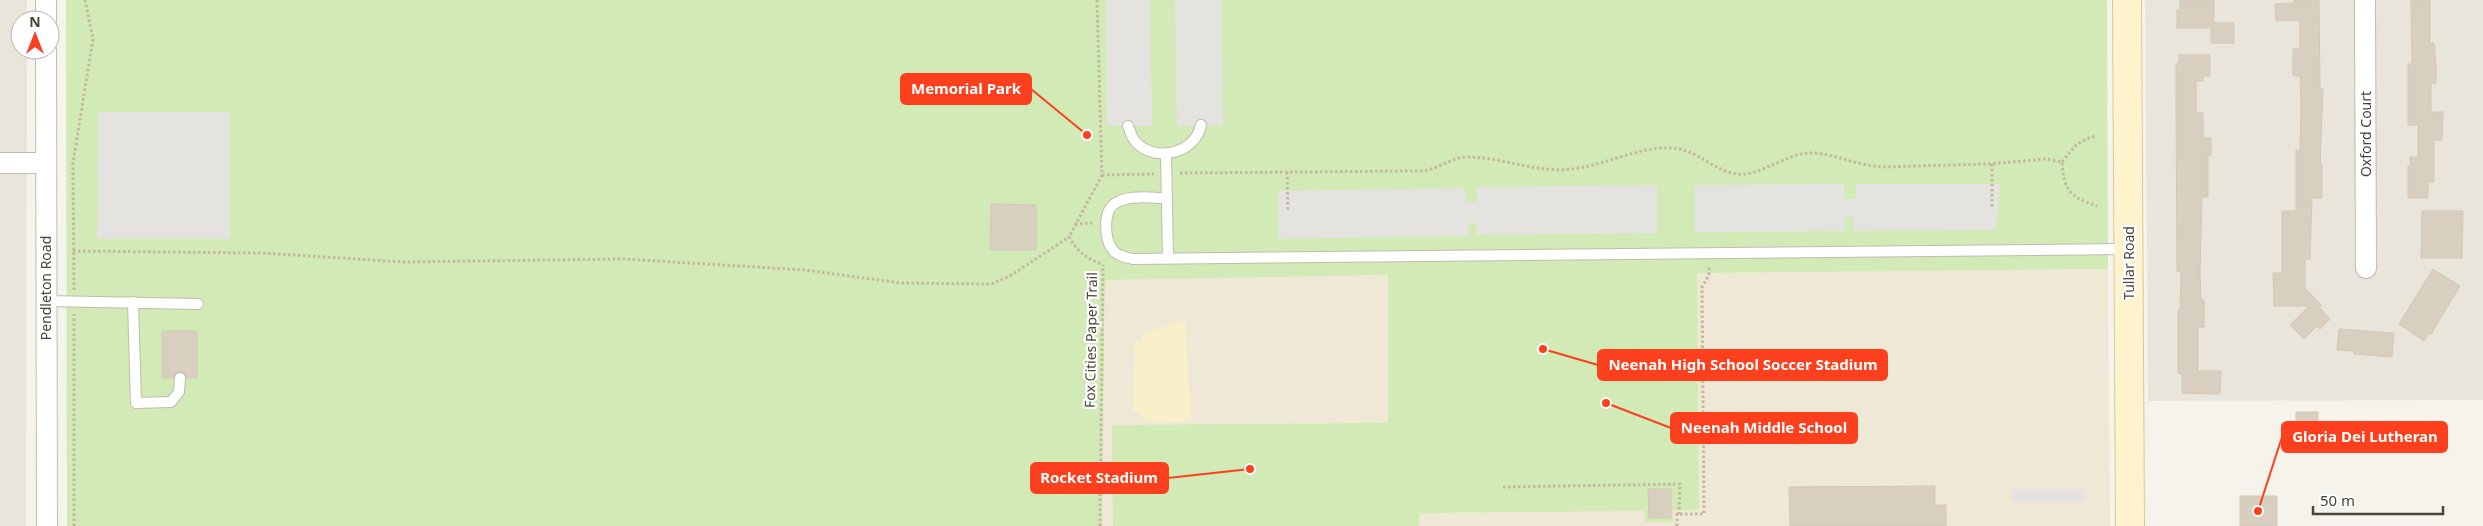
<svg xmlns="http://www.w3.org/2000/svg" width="2483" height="526" viewBox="0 0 2483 526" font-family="'Noto Sans',sans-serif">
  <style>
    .residential { fill: #eae5da }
    .education { fill: #efe8d6 }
    .green { fill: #d2eab5 }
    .sand { fill: #f9efc9 }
    .parking { fill: #e5e3e0 }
    .building { fill: #d8cfc1; stroke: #d3c7b4 }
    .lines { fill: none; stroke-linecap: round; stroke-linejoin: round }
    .service-casing { stroke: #c2bbae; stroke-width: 12 }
    .minor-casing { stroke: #c2bbae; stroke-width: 22 }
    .secondary-casing { stroke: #d6c79b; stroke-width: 30 }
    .path { stroke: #c4b79f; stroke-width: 3; stroke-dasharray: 2.5 2.5; stroke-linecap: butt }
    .service { stroke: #fff; stroke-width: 10 }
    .minor { stroke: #fff; stroke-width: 20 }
    .secondary { stroke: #fff3cd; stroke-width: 28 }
    .labels { text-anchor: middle; stroke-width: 4.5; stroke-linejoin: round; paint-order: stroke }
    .street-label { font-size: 14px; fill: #4b4439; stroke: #fff }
    .leader { fill: none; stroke: #fc3f1d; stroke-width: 2 }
    .callout-dot { fill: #fc3f1d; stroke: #fff; stroke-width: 2 }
    .callout { fill: #fc3f1d; stroke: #fc3f1d; stroke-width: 2 }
    .callout-label { font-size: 15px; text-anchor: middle; font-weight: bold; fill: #fff }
  </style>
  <rect width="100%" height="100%" fill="#f6f3ec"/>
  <g class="residential">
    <polygon points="0,0 27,0 27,20 20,20 20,50 27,50 26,526 0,526"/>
    <polygon points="2145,0 2483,0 2483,400 2148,401"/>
  </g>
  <polygon class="education" points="2108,269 2110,526 1102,526 1105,280 1183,277"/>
  <polygon class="green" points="66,0 2107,0 2108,269 1697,273 1699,510 1673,510 1673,522 1645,522 1645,511 1419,513 1419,526 1113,526 1112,425 1388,423 1388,275 1105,280 1102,526 67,526"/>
  <polygon class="sand" points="1182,321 1185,323 1191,422 1144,421 1140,412 1133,412 1135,341 1141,341 1142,334"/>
  <g class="parking">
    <polygon points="1106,0 1150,0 1152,126 1107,126"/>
    <polygon points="1175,0 1222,0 1223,125 1177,126"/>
    <polygon points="98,112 230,112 230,239 97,239"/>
    <polygon points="1844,184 1844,199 1856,199 1856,184 2000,184 1996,230 1853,231 1853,217 1845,217 1845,231 1695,232 1695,185"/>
    <polygon points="1657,185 1657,233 1477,235 1476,223 1468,223 1469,236 1278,239 1278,191 1465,188 1466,202 1477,202 1476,187"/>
    <rect x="2012" y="489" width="72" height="13"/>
  </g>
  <g class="building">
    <polygon points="2180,0 2214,0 2214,23 2234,23 2234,43 2211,43 2211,28 2177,28 2177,10 2180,10"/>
    <polygon points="2294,0 2319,0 2320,89 2323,89 2320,164 2322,164 2322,198 2312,198 2310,259 2305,259 2305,288 2322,306 2318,306 2330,319 2320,329 2317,326 2304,339 2290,325 2309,306 2274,306 2273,273 2282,273 2282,211 2296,211 2296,150 2300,150 2301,102 2300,76 2293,76 2293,49 2300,49 2300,20 2276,21 2275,4 2294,3"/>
    <polygon points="2411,0 2430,0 2430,43 2434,43 2436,64 2436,83 2431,83 2431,112 2443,112 2442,140 2434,140 2434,182 2428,182 2428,198 2408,198 2408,166 2410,167 2410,157 2418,157 2418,125 2408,125 2408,64 2412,64"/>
    <polygon points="2179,55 2210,55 2210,76 2203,76 2203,81 2196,81 2196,113 2203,113 2203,138 2211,138 2211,155 2208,155 2208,197 2202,197 2200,272 2201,300 2204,300 2204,327 2198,327 2198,371 2221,371 2220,394 2182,393 2182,374 2178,373 2178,310 2180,310 2181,272 2177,271 2176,98 2176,64 2179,64"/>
    <polygon points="991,204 1036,205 1036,250 990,250"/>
    <polygon points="2422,211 2463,211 2462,258 2421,258"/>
    <polygon points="2433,269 2460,286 2431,334 2429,333 2424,341 2399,324"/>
    <polygon points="2339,329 2394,333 2392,357 2354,354 2354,351 2337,350"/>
    <polygon points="162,331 197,331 197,378 187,378 184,373 180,371 175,374 173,378 162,378"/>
    <rect x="2296" y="412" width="22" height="20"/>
    <polygon points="1935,486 1935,505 1946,505 1946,526 1790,526 1789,487"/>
    <polygon points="1648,489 1671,489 1671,518 1649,518"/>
    <rect x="2240" y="496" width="37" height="30"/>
  </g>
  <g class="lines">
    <defs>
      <g id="service">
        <path d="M1128,126C1131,134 1133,141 1140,146C1161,162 1196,151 1201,125"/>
        <polyline points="1166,154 1168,258"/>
        <path d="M1166,198C1151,198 1126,194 1113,205C1103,214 1105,239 1112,249C1117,256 1125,257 1133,259L2128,249"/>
        <polyline points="46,301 198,304"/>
        <polyline points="133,302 136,403 171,402 179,392 180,378"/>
      </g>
      <g id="minor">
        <polyline points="46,0 46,20"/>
        <polyline points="2365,0 2366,268"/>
        <polyline points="46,50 47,526"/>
        <polyline points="0,163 46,163"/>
      </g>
      <polyline id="secondary" points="2127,0 2130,526"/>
    </defs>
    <use href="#service" class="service-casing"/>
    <use href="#minor" class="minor-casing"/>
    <use href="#secondary" class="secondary-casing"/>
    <g class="path">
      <path d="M1097,0L1102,175L1069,237C1078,253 1087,258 1103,265"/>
      <path d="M2062,162C2073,148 2079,139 2097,136"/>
      <polyline points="1992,164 1992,208"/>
      <polyline points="1287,172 1288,212"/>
      <path d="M1180,173L1412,171C1418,171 1425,171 1431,169C1445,165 1455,156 1470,157C1504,158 1537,173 1571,169C1607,165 1638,146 1674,148C1697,150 1714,171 1737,174C1760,177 1787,152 1813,153C1836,154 1858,166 1883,167L1987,164L2047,159L2062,162C2064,191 2070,197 2097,206"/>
      <polyline points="1102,175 1154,174"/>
      <polyline points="1075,224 1094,223"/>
      <polyline points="73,251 262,253 404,262 624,259 805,270 901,283 991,284 1010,276 1069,237"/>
      <polyline points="74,290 73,163 93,39 85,0"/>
      <polyline points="1503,487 1680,484 1679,514"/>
      <polyline points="74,526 74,314"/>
      <polyline points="1100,526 1103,265"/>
      <polyline points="1677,526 1677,514 1704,514 1702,287 1709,275 1709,266"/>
    </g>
    <use href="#service" class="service"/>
    <use href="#minor" class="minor"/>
    <use href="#secondary" class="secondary"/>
  </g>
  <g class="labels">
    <g class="street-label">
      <text transform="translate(2366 134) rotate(-90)" y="5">Oxford Court</text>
      <text transform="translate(2129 263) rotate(-90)" y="5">Tullar Road</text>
      <text transform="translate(46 288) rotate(-90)" y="5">Pendleton Road</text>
      <text transform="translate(1091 340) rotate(-89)" y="5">Fox Cities Paper Trail</text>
    </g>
  </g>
  <path class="leader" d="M1087 135L1031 89M1543 349L1598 365M1606 403L1671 428M2258 511L2282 437M1250 469L1168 478"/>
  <g class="callout-dot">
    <circle cx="1087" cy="135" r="5"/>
    <circle cx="1543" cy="349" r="5"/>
    <circle cx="1606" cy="403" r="5"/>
    <circle cx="2258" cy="511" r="5"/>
    <circle cx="1250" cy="469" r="5"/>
  </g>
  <g class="callout">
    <rect x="901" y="74" width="130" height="30" rx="5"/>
    <rect x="1598" y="350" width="289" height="30" rx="5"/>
    <rect x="1671" y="413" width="186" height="30" rx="5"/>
    <rect x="2282" y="422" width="165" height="30" rx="5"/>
    <rect x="1031" y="463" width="137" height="30" rx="5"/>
  </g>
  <g class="callout-label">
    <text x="966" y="94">Memorial Park</text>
    <text x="1743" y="370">Neenah High School Soccer Stadium</text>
    <text x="1764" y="433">Neenah Middle School</text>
    <text x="2365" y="442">Gloria Dei Lutheran</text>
    <text x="1099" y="483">Rocket Stadium</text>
  </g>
  <g transform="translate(35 35)"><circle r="24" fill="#ffffff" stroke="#b7b4b0"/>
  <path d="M0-4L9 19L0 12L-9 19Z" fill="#fc3f1d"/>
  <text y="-8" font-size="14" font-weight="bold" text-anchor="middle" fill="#4b4439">N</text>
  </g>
  <path d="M2313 506v8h130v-8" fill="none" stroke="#4b4439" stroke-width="2.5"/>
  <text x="2320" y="506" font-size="15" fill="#4b4439" stroke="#ffffff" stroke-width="4" paint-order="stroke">50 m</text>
</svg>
